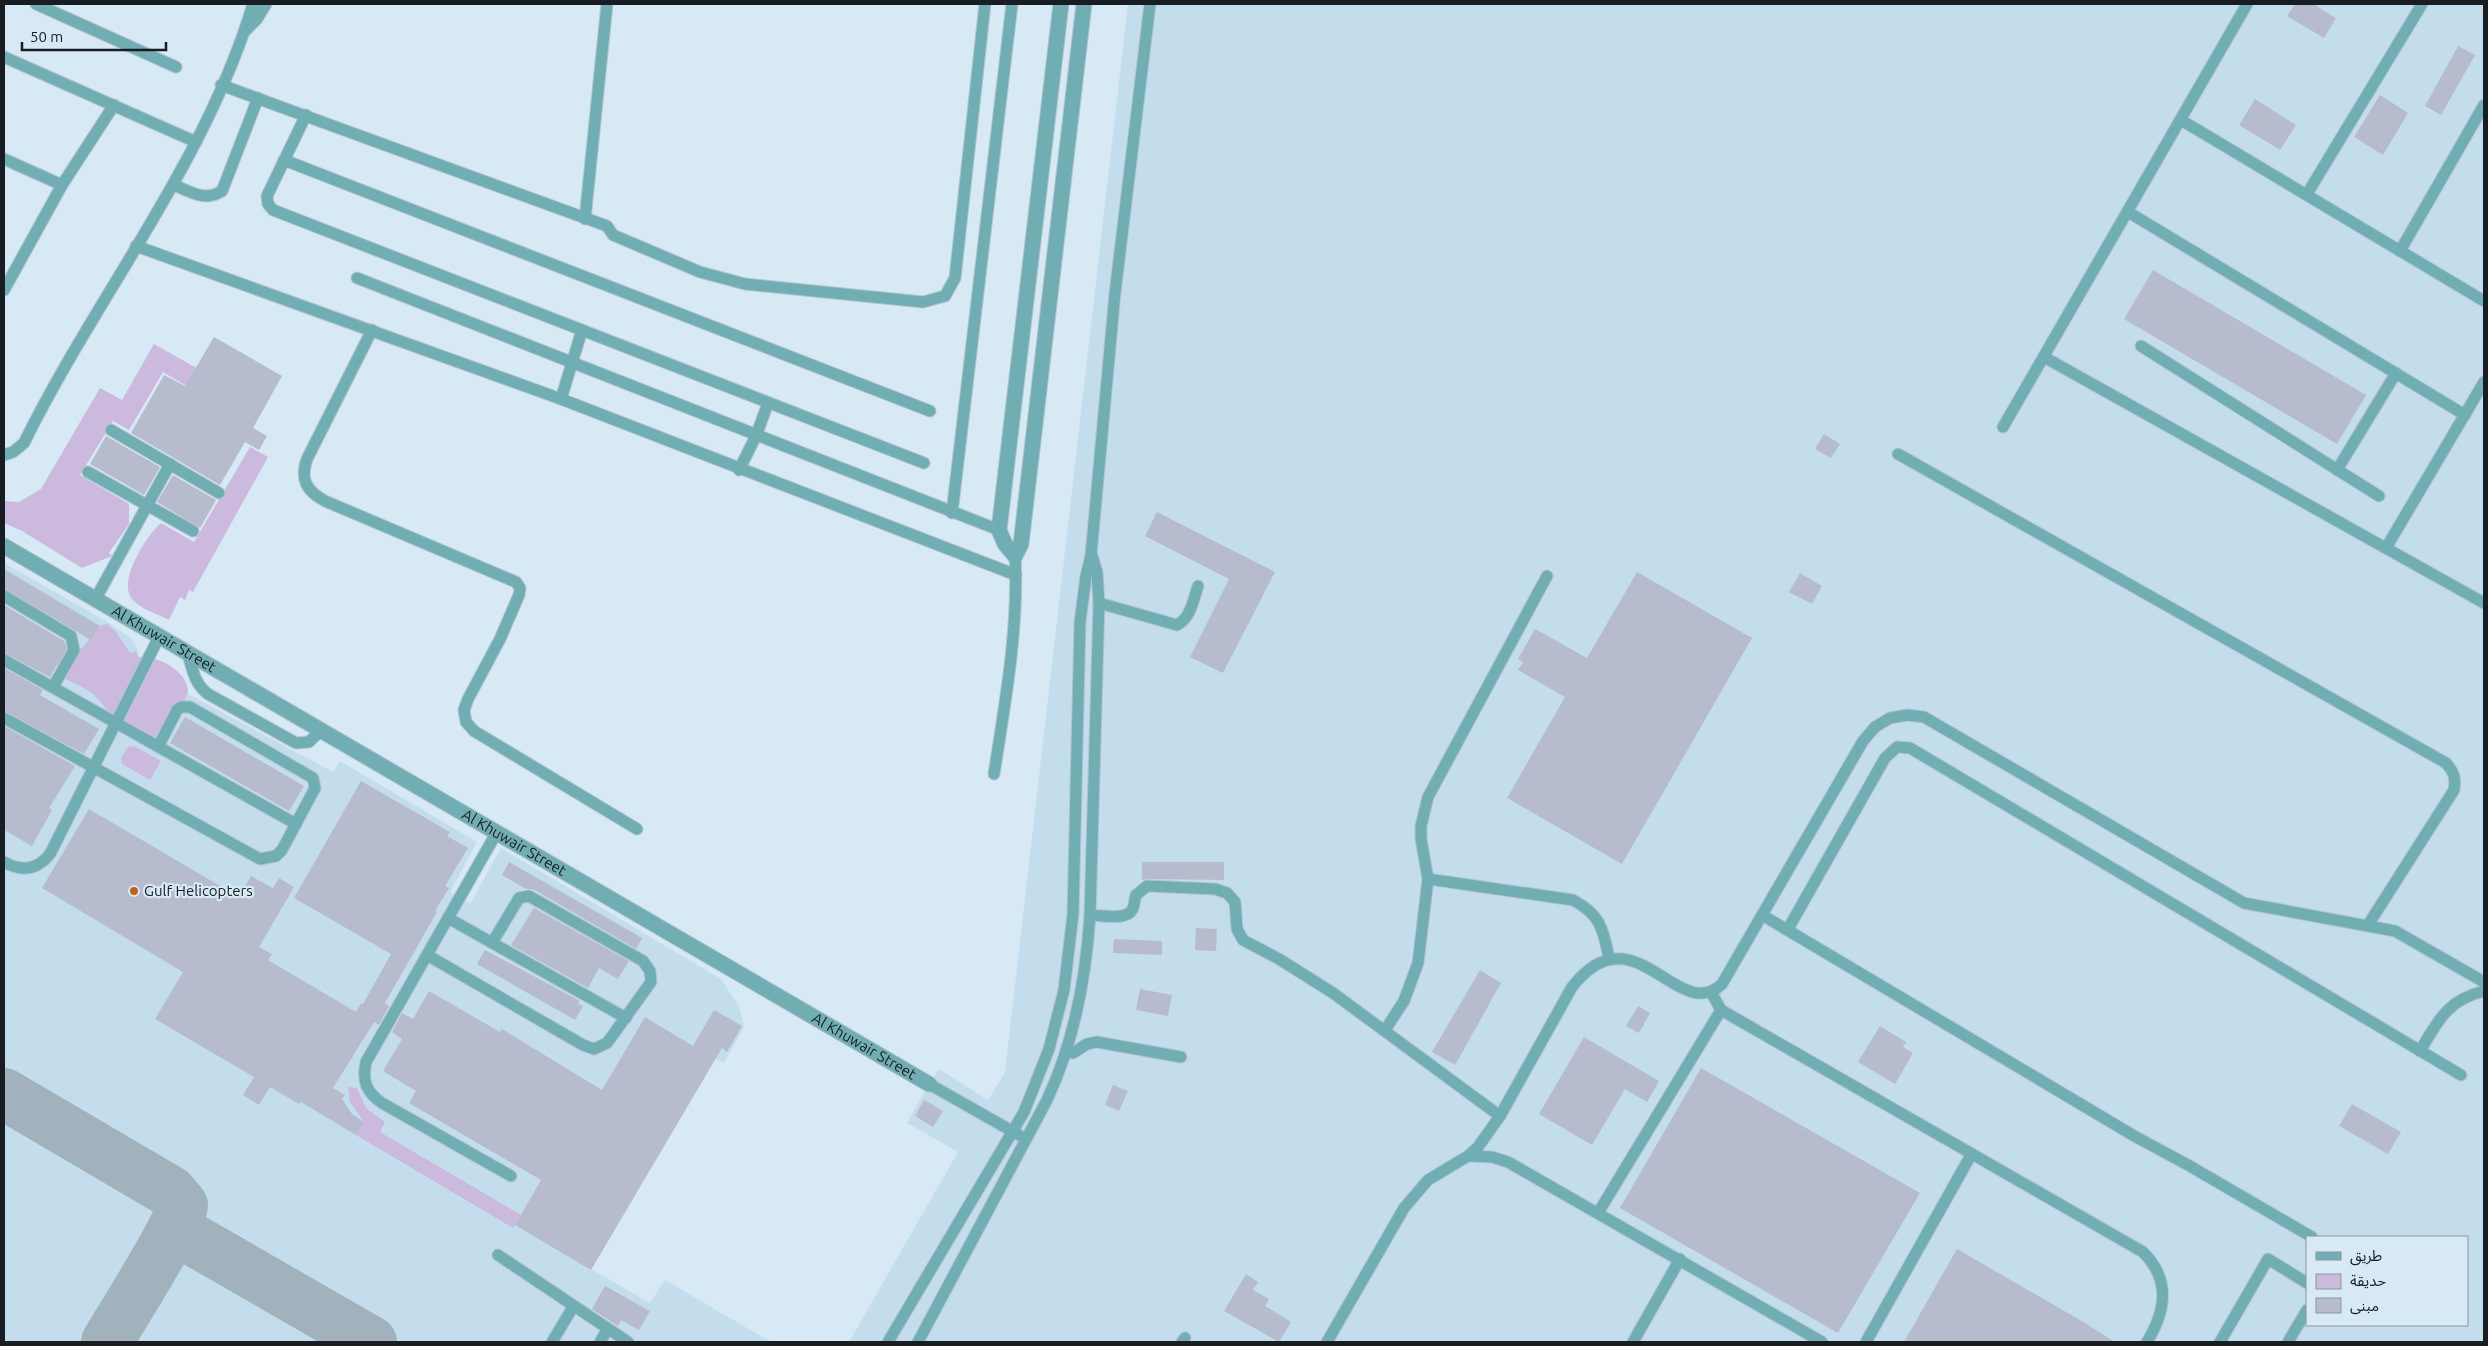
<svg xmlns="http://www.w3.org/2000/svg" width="2488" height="1346" viewBox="0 0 2488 1346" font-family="Ubuntu,'Noto Sans Arabic',sans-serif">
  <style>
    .built { fill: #c3dded; fill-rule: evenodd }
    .green { fill: #cbbade }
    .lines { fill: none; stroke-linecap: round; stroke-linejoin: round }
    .taxiway { stroke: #a2b2bc; stroke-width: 52 }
    .building { fill: #b6bccd }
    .service-casing { stroke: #b4c4cf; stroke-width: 13 }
    .minor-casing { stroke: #b4c4cf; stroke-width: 17 }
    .service { stroke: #71aeb3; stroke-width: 11 }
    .minor { stroke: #71aeb3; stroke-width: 15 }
    .poi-dot { fill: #c1611d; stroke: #d6e9f5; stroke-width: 2 }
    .labels { text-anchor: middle; stroke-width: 4.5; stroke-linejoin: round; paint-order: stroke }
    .street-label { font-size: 15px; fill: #171d22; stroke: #d6e9f5 }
    .poi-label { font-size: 15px; fill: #171d22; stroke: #d6e9f5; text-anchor: start }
  </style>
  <rect width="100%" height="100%" fill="#d6e9f5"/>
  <g class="built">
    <path d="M1128,4H2484V1342H849L958,1152L907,1123L929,1084L939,1069L988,1100L1005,1072ZM2307,1237H2467V1325H2307Z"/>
    <polygon points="4,563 109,623 131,638 137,648 139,660 151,674 333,772 340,761 477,842 450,892 470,904 501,848 721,979 739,1006 744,1027 724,1063 715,1059 591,1269 650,1303 665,1280 771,1342 4,1342"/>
  </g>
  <g class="green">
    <polygon points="154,344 223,383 212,401 163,372 129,430 113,421 80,475 129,504 129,524 109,553 112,556 82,568 22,531 4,523 4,501 19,502 41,489 100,388 122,400"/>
    <path d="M250,447L268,457L193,592L189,590L185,600L180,597L169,620C158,614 140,609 132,599C117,581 147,535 161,523L194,542Z"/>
    <path d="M107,624L116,632L130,653L136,651L138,657C155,654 189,671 188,692C187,700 162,733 155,739C143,733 125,727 114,717C106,710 101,701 93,694C74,678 45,683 62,645L69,642L78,649L82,648L102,625Z"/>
    <polygon points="134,746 161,761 150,780 122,764 121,758 128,747"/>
    <polygon points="348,1087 357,1088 366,1108 385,1122 380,1132 521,1215 513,1228 356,1135 364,1122 350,1102"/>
  </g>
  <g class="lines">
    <g class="taxiway">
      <path d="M4,1094L171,1192L182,1205C184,1220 119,1321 107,1342"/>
      <polyline points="168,1239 176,1234 185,1235 371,1342"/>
    </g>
  </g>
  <g class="building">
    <polygon points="2295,4 2313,4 2336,18 2324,38 2287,16"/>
    <polygon points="2458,46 2475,55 2441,115 2425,106"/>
    <polygon points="2380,95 2408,113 2383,155 2354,137"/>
    <polygon points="2255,99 2296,125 2280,150 2239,125"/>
    <polygon points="2153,270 2366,395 2337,444 2124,319"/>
    <polygon points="214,337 282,376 253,428 267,436 259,450 245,442 220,485 131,433 164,375 185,386"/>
    <polygon points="1824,434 1840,444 1831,458 1815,449"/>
    <polygon points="106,436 160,467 144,495 90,464"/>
    <polygon points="173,475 216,500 200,528 157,502"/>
    <polygon points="1157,512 1275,572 1223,673 1190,657 1229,579 1145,536"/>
    <polygon points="4,569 100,626 91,640 4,589"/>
    <polygon points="1637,572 1752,638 1622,864 1507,798 1565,697 1518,670 1523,662 1518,659 1535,629 1587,658"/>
    <polygon points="1800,573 1822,586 1812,604 1789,592"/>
    <polygon points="4,605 64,641 66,649 50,677 4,653"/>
    <polygon points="4,668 43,690 40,695 99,729 84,754 4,711"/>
    <polygon points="185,717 304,786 289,811 170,743"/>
    <polygon points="4,726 75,766 49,808 52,810 32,846 4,830"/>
    <polygon points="361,781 450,832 447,836 468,848 445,886 449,888 435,911 437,912 385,1003 389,1006 379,1025 374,1022 333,1088 345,1095 342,1099 352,1114 364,1122 356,1135 301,1102 299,1104 270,1087 259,1105 243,1095 254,1077 155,1019 183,972 42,888 89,809 239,897 251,876 273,888 279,878 294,887 259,947 272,954 268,960 356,1012 361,1003 363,1004 391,954 294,898"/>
    <polygon points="509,862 642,938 636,949 533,889 526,889 502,875"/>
    <polygon points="1142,862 1224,862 1224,880 1147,879 1142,880"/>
    <polygon points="534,908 629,961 618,979 599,968 588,988 511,945"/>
    <polygon points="1196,928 1217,929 1216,951 1195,950"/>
    <polygon points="1114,939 1162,941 1162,955 1113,953"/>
    <polygon points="485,950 580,1001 578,1004 583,1006 575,1020 477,964"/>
    <polygon points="1480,970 1501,983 1455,1065 1432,1052"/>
    <polygon points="1140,989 1172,995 1168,1016 1136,1010"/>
    <polygon points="429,991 500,1032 502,1029 602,1090 645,1017 693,1046 714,1010 742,1026 727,1052 722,1048 591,1270 515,1225 541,1180 409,1103 416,1091 383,1071 402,1039 392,1032 402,1013 413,1019"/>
    <polygon points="1638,1006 1650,1013 1639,1033 1626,1026"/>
    <polygon points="1880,1026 1906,1042 1903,1047 1913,1053 1895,1084 1858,1062"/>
    <polygon points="1584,1037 1659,1081 1647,1102 1625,1089 1592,1145 1539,1114"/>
    <polygon points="1701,1068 1920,1193 1838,1333 1620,1208"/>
    <polygon points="1113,1085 1128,1091 1119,1111 1105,1105"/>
    <polygon points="924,1100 943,1111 933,1127 915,1116"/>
    <polygon points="2352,1104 2401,1132 2388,1154 2339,1126"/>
    <polygon points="1957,1249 2085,1323 2115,1342 1904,1342"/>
    <polygon points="1246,1274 1258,1282 1253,1290 1269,1299 1265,1306 1291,1322 1279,1342 1224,1311"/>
    <polygon points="605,1286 650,1311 639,1330 621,1320 618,1326 592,1309"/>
  </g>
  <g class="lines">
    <defs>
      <g id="service">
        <polyline points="36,4 176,67"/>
        <polyline points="245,31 257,19 266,4"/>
        <polyline points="4,57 196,142"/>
        <polyline points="221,85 607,226 613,235 700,272 745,284 923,302 945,296 955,278 985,4"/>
        <polyline points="306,115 267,196 268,204 273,210 924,463"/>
        <polyline points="2181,120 2484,301"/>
        <polyline points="4,159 62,185"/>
        <polyline points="284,160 930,411"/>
        <path d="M174,185C191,192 205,202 222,191L258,98"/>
        <polyline points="2307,194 2422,4"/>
        <polyline points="2128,212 2465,415"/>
        <polyline points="585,219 607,4"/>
        <polyline points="136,246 561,399 1016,575"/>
        <polyline points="2400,251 2484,105"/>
        <polyline points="357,278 999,530"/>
        <polyline points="4,290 62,185 114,105"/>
        <path d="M372,330L307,459C300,479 306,491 325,501L516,582L520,588L519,595L500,639L468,699L464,710L466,722L474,731L637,829"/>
        <polyline points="2141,346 2379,496"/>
        <polyline points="2044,357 2484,603"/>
        <polyline points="561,399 582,330"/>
        <polyline points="2003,427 2247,4"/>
        <polyline points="111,430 219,493"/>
        <path d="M1898,454L2446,763C2454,772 2456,778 2454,790L2368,925"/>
        <path d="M4,455L13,452L24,443C97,295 205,164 253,4"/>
        <polyline points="739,470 756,436 768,403"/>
        <polyline points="2337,470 2396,373"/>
        <polyline points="88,472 193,531"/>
        <polyline points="952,513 1012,4"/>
        <polyline points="2386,548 2484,382"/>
        <polyline points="4,596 71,636 74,650 53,687"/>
        <polyline points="96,598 170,464"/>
        <path d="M1099,603L1177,625C1191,618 1193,600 1198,586"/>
        <path d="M187,651C192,667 194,684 208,694L296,743L309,742L322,729"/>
        <polyline points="4,660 296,824"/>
        <polyline points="4,718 260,859 276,856 282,850 315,788 313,778 190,707 181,707 177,710 159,745"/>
        <path d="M994,774C1005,704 1019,626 1015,556"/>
        <path d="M497,832L366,1062C362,1081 366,1092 382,1103L511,1176"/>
        <path d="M4,862C22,872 37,870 50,854L160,635"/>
        <path d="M1428,879L1573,900C1601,915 1603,929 1609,958"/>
        <path d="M1090,915C1101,915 1126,921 1132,910C1135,906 1134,900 1136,895L1147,886L1215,889L1227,893L1235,902L1237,929L1243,940L1279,959L1333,993L1500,1116"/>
        <polyline points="1762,915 2136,1137 2188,1165 2312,1237"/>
        <polyline points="448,918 626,1018"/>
        <polyline points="1788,929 1885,758 1897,747 1910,748 2461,1075"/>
        <polyline points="427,955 583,1045 594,1049 607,1043 651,982 650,971 643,961 529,896 519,898 492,943"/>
        <path d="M1711,992L1721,1010L2143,1252C2171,1280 2166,1311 2147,1342"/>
        <polyline points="1385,1030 1404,1001 1418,963 1428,879 1421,839 1421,826 1428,797 1547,576"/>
        <path d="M2420,1051C2438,1021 2447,1000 2484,991"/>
        <polyline points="1066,1052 1073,1053 1087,1044 1097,1042 1181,1057"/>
        <polyline points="929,1084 1019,1135"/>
        <path d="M1468,1156L1478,1147L1500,1116L1572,987C1634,907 1678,1026 1722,984L1863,741L1875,727L1890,718L1907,715L1924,717L2244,903L2395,931L2484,982"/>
        <polyline points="1598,1213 1721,1010"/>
        <polyline points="498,1255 628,1342"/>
        <polyline points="552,1342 573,1307"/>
        <polyline points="600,1342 607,1330"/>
        <polyline points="888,1342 1024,1112 1049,1049 1064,990 1073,914 1080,622 1086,576 1091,555 1115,293 1150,4"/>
        <path d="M918,1342L1047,1100C1074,1042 1086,978 1090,915L1099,603L1097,572L1092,556"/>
        <polyline points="1182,1342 1185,1338"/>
        <polyline points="1327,1342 1404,1208 1428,1180 1468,1156 1492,1157 1508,1162 1822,1342"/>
        <polyline points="1633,1342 1680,1259"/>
        <polyline points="1866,1342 1971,1155"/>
        <polyline points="2220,1342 2268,1259 2307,1283"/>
        <polyline points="2288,1342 2307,1310"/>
      </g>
      <g id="minor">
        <polyline points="1061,4 999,530 1005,544 1015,556 1021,544 1084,4"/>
        <path id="s1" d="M4,546L929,1084"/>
      </g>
    </defs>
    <use href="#service" class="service-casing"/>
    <use href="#minor" class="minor-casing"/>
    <use href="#service" class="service"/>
    <use href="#minor" class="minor"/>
  </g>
  <circle class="poi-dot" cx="134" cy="891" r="5"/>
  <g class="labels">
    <g class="street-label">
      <text dy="5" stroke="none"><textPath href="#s1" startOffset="185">Al Khuwair Street</textPath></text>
      <text dy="5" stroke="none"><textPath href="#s1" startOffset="590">Al Khuwair Street</textPath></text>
      <text dy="5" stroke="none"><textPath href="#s1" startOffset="995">Al Khuwair Street</textPath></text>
    </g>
    <g class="poi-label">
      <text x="144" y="896">Gulf Helicopters</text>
    </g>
  </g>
  <rect width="2488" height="1346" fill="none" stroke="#171d22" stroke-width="10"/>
  <rect x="2306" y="1236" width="162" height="90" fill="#d6e9f5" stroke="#8a97a1"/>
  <rect x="2316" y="1252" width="25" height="8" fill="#71aeb3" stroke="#8a97a1"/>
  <text x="2350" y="1261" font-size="15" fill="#171d22">طريق</text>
  <rect x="2316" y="1274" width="25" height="15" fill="#cbbade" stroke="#8a97a1"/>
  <text x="2350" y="1286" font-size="15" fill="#171d22">حديقة</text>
  <rect x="2316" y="1298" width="25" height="15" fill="#b6bccd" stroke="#8a97a1"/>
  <text x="2350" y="1311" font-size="15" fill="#171d22">مبنى</text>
  <path d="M22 42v8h144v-8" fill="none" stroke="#171d22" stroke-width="2.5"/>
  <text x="30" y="42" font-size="15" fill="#171d22" stroke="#d6e9f5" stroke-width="4" paint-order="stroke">50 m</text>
</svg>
